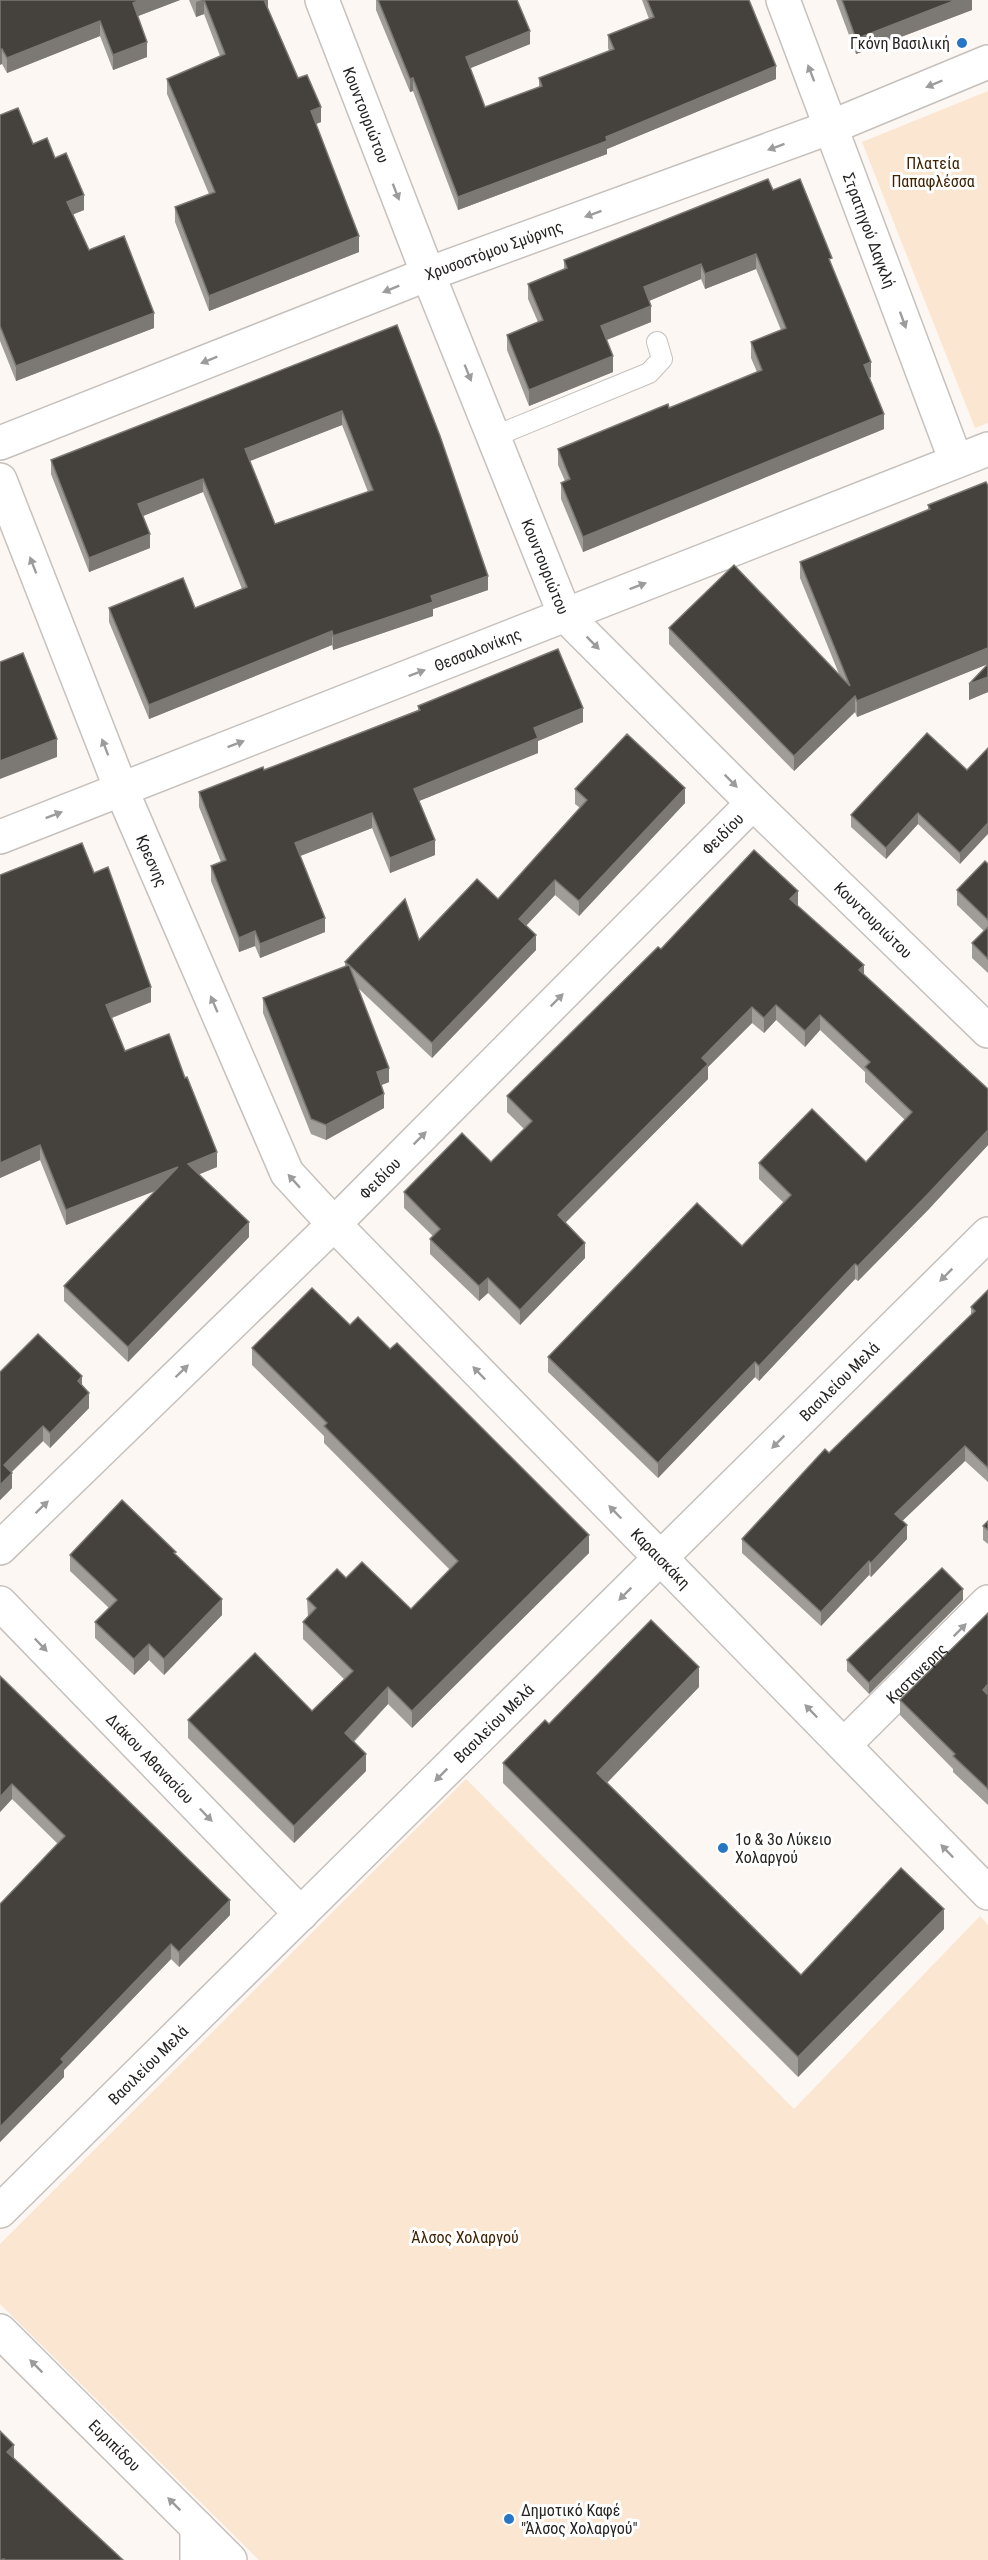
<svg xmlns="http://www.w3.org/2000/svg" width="988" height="2560" viewBox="0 0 988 2560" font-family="'Roboto Condensed',sans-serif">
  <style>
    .green { fill: #fbe6d2 }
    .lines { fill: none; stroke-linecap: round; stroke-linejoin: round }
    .lane-casing { stroke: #c6c1bd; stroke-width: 22 }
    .street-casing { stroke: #c6c1bd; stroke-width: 36 }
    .secondary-casing { stroke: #c6c1bd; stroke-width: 36 }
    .lane { stroke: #fff; stroke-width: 20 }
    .street { stroke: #fff; stroke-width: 33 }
    .secondary { stroke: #fff; stroke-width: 33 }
    .wall { fill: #a09c98; fill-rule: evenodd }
    .shaded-wall { fill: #7c7874 }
    .building { fill: #45423e; stroke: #7c7874; stroke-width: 1.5; fill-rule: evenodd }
    .oneway { fill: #9d9c9c }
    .poi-dot { fill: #2776c5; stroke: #fff; stroke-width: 2 }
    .labels { text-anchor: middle; stroke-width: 6; stroke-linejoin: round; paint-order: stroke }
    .poi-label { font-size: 16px; fill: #262423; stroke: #fff; text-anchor: start }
    .street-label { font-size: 16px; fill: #262423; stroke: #fff }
    .park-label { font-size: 16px; fill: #3f2302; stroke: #fff }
  </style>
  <rect width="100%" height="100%" fill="#fcf7f3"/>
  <g class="green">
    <polygon points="988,91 988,423 975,428 862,142"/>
    <polygon points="466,1779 794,2109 980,1916 988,1925 988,2560 259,2560 0,2304 0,2244"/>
  </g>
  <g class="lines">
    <defs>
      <polyline id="lane" points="493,437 649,373 662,359 657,342"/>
      <g id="street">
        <path id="s1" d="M322,0L428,274L565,615L753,803L988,1031"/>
        <path id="s2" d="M783,0L956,461"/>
        <path id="s3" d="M0,443L428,274L831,127L988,62"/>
        <path id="s4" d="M0,480L121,789L287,1173L334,1224L988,1893"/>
        <path id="s5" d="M0,837L988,449"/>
        <path id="s6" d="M0,1548L334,1224L753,803"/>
        <path id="s7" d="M0,1603L301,1914"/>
        <path id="s8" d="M844,1745L988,1602"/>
        <path id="s9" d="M0,2211L988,1234"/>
        <polyline points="197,2527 197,2560"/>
      </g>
      <g id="secondary">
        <path id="s10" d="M0,2331L230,2560"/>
      </g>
    </defs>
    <use href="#lane" class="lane-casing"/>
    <use href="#street" class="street-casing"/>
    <use href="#secondary" class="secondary-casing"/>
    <use href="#lane" class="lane"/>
    <use href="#street" class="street"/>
    <use href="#secondary" class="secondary"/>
  </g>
  <g class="wall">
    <polygon points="0,0 180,0 138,16 147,57 113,70 100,36 7,73 2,64"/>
    <polygon points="189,0 268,0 268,8 298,78 321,122 316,124 359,252 209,311 175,222 175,207 209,194 167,94 167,79 220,56 204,14 196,17"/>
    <polygon points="376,0 517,0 530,44 470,68 485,107 539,87 539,78 609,51 608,48 608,35 649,19 642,0 749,0 776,79 607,149 607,154 458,210 413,91 410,92 376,10"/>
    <polygon points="836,0 972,0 972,10 856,54"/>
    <polygon points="0,115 33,144 55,158 84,210 73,214 89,250 154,328 16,381 0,341"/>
    <polygon points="773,190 832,266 871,377 870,378 884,429 583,552 561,499 561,483 565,481 558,465 558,449 669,408 757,372 751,358 751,342 781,330 756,269 705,289 701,279 649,301 651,322 607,340 613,372 529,406 507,350 507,335 538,322 528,299 528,284 564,270 564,260"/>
    <path d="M397,325L488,590L433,609V616L333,650L332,645L149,719L109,622V608H195L242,589L203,492L143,516L150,548L89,572L51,474V460ZM342,425L368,492L275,524L249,461Z"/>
    <polygon points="988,486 988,692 969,700 988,664 857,717 855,712 794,771 669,644 669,628 839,674 800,578 800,562 928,510 928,505"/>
    <polygon points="418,706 583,722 538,741 538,753 419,801 435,855 390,873 372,828 300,856 325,932 260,958 255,946 239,952 211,881 211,866 221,862 199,807 199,792 264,770 418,710"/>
    <polygon points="967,770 960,864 918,824 886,859 851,827 851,815"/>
    <polygon points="575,789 685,803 579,916 555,895 526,926 536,950 432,1058 358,988 389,1082 381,1085 384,1108 326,1140 311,1134 263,1013 263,998 345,967 345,962 419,940 498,899 580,808 575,804"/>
    <polygon points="988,864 988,973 972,958 972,943 984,931 957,905 957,890"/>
    <polygon points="94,873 151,1002 112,1018 125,1051 217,1167 199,1174 249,1237 128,1362 64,1301 64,1286 155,1191 66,1225 40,1160 0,1178 0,875"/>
    <polygon points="798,906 864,975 988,1089 988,1145 928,1210 858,1281 855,1279 759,1381 755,1377 658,1478 548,1372 548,1357 742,1246 784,1203 759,1179 759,1163 866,1162 905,1120 865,1082 865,1072 820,1030 805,1047 776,1020 764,1033 752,1023 708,1067 708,1079 565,1223 585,1258 520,1325 488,1293 479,1301 430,1254 430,1239 433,1236 404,1208 404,1192 491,1162 524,1129 507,1112 507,1096 661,949"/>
    <polygon points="988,1290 988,1482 965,1461 902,1521 907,1539 871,1577 869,1575 821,1626 742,1553 742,1539 829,1453 971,1315 971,1307"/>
    <polygon points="350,1325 589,1553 412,1728 388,1704 354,1742 366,1771 294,1843 188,1738 188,1720 312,1711 344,1679 303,1639 303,1622 308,1617 307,1599 346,1578 411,1609 450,1570 324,1443 324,1436 252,1365 252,1348"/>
    <polygon points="0,1372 82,1386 89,1408 50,1448 43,1441 12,1472 12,1488 0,1500"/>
    <polygon points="988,1521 988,1544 983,1540 983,1526"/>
    <polygon points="70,1555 176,1555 222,1615 164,1675 149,1660 134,1675 95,1638 95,1622 109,1608 70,1571"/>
    <polygon points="963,1600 869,1694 847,1671 847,1660"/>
    <polygon points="988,1613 988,1805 953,1772 953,1769 900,1715 900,1700"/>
    <polygon points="0,1676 230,1915 179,1967 171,1959 64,2070 64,2077 0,2142 0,1904 58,1844 12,1799 0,1812"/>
    <polygon points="699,1687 607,1783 801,1975 944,1929 798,2077 503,1783 503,1763 549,1724"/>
  </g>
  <g class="shaded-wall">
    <polygon points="140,0 180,0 133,18 133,3"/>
    <polygon points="202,0 204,0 204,14 196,17 196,2"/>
    <polygon points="262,0 268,0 268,7 262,10"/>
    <polygon points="956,0 972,0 972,10 856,54 856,39"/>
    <polygon points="100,21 100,36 7,73 7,58"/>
    <polygon points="530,31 530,44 466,70 466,57"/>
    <polygon points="147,42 147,57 113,70 113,55"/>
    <polygon points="2,49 2,64 0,65 0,50"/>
    <polygon points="776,66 776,79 607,149 607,154 458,210 458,197"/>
    <polygon points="413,78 413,91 410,92 410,79"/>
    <polygon points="321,107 321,122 311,126 311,111"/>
    <polygon points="84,195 84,210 67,217 67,202"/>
    <polygon points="359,236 359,252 209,311 209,296"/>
    <polygon points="756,254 756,269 705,289 705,274"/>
    <polygon points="701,264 701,279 644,303 644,287"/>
    <polygon points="651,306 651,322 601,342 601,326"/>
    <polygon points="154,313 154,328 16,381 16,366"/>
    <polygon points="613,356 613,372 529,406 529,390"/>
    <polygon points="871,362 871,377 864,380 864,365"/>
    <polygon points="342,411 342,425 245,463 245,449"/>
    <polygon points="884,414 884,429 583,552 583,537"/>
    <polygon points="203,479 203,492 138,518 138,504"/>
    <polygon points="150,534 150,548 89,572 89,558"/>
    <polygon points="488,576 488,590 433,609 433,616 333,650 333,636 431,596"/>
    <polygon points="332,631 332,645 149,719 149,705"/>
    <polygon points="988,648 988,664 857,717 857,701"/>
    <polygon points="988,677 988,692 969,700 969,684"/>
    <polygon points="855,696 855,712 794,771 794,756"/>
    <polygon points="583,708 583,722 538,741 538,753 414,803 414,789 534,728"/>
    <polygon points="57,739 57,757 0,779 0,761"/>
    <polygon points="685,788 685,803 579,916 579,901"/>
    <polygon points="372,813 372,828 295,858 295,843"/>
    <polygon points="918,813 918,824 886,859 886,848"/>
    <polygon points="988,823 988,834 960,864 960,853"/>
    <polygon points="435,840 435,855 390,873 390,858"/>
    <polygon points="555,880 555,895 519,933 519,919"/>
    <polygon points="798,891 798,906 790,899"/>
    <polygon points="325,918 325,932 260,958 260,944"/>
    <polygon points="255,931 255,946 239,952 239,938"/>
    <polygon points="536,935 536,950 432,1058 432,1043"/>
    <polygon points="864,965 864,980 859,970"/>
    <polygon points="151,987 151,1002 106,1020 106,1005"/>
    <polygon points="776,1005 776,1020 764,1033 764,1018"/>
    <polygon points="752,1007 752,1023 708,1067 708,1079 558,1230 558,1215 702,1058"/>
    <polygon points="820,1015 820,1030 805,1047 805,1031"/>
    <polygon points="389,1068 389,1082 377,1087 377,1072"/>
    <polygon points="384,1094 384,1108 326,1140 326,1125"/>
    <polygon points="988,1130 988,1145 928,1210 858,1281 858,1266"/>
    <polygon points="40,1145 40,1160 0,1178 0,1163"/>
    <polygon points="217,1152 217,1167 188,1179 188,1164"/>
    <polygon points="178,1167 178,1182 66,1225 66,1210"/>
    <polygon points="249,1222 249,1237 128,1362 128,1347"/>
    <polygon points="585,1243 585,1258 520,1325 520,1310"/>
    <polygon points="855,1264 855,1279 759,1381 759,1366"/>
    <polygon points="488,1278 488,1293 479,1301 479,1286"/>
    <polygon points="755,1362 755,1377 658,1478 658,1463"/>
    <polygon points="82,1376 82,1391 78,1381"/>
    <polygon points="89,1393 89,1408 50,1448 50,1433"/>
    <polygon points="43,1426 43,1441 4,1479 4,1465"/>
    <polygon points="965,1446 965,1461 895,1528 895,1514"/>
    <polygon points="12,1473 12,1488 0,1500 0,1485"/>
    <polygon points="907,1525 907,1539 871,1577 871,1563"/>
    <polygon points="589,1535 589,1553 412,1728 412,1711"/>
    <polygon points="869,1561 869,1575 821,1626 821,1612"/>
    <polygon points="963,1589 963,1600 869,1694 869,1683"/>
    <polygon points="222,1599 222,1615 164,1675 164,1659"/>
    <polygon points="149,1644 149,1660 134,1675 134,1659"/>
    <polygon points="699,1667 699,1687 597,1793 597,1773"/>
    <polygon points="988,1684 988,1700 983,1690"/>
    <polygon points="388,1687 388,1704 345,1750 345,1733"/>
    <polygon points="366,1754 366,1771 294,1843 294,1826"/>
    <polygon points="12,1784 12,1799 0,1812 0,1797"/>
    <polygon points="230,1900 230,1915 179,1967 179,1952"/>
    <polygon points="944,1909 944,1929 798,2077 798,2057"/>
    <polygon points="171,1944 171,1959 64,2070 64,2077 0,2142 0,2127 61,2059"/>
    <polygon points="14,2445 14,2460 7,2452"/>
  </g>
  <g class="building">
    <polygon points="0,0 140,0 133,3 147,42 113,55 100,21 7,58 2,49 0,50"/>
    <polygon points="204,0 264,0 298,78 307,75 321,107 311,111 359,236 209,296 175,207 215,192 167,79 225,54"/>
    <polygon points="378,0 517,0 530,31 466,57 485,107 542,86 539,78 614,49 608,35 654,17 647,0 749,0 776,66 606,137 607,141 458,197 413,78 410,79"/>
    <polygon points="842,0 956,0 856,39"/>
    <polygon points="18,108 33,144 47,138 55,158 66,153 84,195 67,202 89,250 124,236 154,313 16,366 0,326 0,115"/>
    <polygon points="768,179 773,190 800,179 832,258 829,259 871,362 864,365 884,414 583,537 561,483 570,479 558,449 668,404 669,408 762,370 751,342 786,328 756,254 705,274 701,264 644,287 651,306 601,326 613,356 529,390 507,335 543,320 528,284 567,268 564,260"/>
    <path d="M397,325L440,436L488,576L431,596L433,602L333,636L332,631L149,705L109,608L183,578L195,608L247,587L203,479L138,504L150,534L89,558L51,460ZM342,411L373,490L275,524L245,449Z"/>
    <polygon points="986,482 988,486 988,648 857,701 855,696 794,756 669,628 734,565 850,686 800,562 930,509 928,505"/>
    <polygon points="558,649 583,708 534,728 538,738 414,789 435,840 390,858 372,813 295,843 325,918 260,944 255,931 239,938 211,866 226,860 199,792 263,767 264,770 420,710 418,706"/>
    <polygon points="23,653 57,739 0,761 0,662"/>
    <polygon points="988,664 988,677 969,684"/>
    <polygon points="927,733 967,770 988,748 988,823 960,853 918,813 886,848 851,815"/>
    <polygon points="627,734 685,788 579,901 555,880 519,919 536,935 432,1043 349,965 389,1068 377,1072 384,1094 326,1125 311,1119 263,998 349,965 345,962 405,899 419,940 477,879 498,899 587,800 575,789"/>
    <polygon points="82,843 94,873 108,867 151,987 106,1005 125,1051 169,1034 185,1078 187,1077 217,1152 188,1164 249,1222 128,1347 64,1286 178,1167 66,1210 40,1145 0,1163 0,875"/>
    <polygon points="754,850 798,891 790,899 864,965 859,970 988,1089 988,1130 928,1194 858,1266 855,1264 759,1366 755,1362 658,1463 548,1357 697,1203 742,1246 791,1195 759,1163 812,1109 866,1162 912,1112 865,1067 870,1062 820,1015 805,1031 776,1005 764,1018 752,1007 702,1058 708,1064 558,1215 585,1243 520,1310 488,1278 479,1286 430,1239 440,1229 404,1192 462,1133 491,1162 532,1121 507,1096 658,947 661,949"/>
    <polygon points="985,861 988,864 988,920 957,890"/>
    <polygon points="988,927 988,959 972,943"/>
    <polygon points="312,1288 350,1325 358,1317 390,1349 397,1343 589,1535 412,1711 388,1687 345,1733 366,1754 294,1826 188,1720 255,1653 312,1711 353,1671 303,1622 316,1608 307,1599 337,1569 346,1578 362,1562 411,1609 458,1561 324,1426 327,1423 252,1348"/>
    <polygon points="988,1290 988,1468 965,1446 895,1514 907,1525 871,1563 869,1561 821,1612 742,1539 825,1449 829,1453 975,1311 971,1307"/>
    <polygon points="38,1334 82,1376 78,1381 89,1393 50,1433 43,1426 4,1465 12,1473 0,1485 0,1372"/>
    <polygon points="122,1500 176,1552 174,1553 222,1599 164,1659 149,1644 134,1659 95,1622 117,1600 70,1555"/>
    <polygon points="988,1521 988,1530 983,1526"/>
    <polygon points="942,1568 963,1589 869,1683 847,1660"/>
    <polygon points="988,1613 988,1684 983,1690 988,1695 988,1789 953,1756 955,1754 900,1700"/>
    <polygon points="651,1620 699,1667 597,1773 801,1975 901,1868 944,1909 798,2057 503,1763 545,1720 549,1724"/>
    <polygon points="0,1676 230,1900 179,1952 171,1944 61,2059 64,2062 0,2127 0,1904 65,1836 12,1784 0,1797"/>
    <polygon points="0,2431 14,2445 7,2452 123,2560 4,2560 4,2559 0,2560"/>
  </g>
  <defs><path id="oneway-solid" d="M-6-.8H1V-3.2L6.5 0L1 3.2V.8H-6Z" transform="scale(1.5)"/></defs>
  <g class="oneway">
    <use href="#oneway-solid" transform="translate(811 73) rotate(-111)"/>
    <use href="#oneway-solid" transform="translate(934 84) rotate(157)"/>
    <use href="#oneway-solid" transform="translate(776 147) rotate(160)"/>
    <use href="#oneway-solid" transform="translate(396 192) rotate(69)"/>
    <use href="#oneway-solid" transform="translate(593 214) rotate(160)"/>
    <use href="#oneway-solid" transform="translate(391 289) rotate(158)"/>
    <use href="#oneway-solid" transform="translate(903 320) rotate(70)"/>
    <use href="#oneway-solid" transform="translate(209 360) rotate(158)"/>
    <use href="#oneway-solid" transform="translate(468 373) rotate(68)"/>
    <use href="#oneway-solid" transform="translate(33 565) rotate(-111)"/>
    <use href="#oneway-solid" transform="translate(638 586) rotate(-21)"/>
    <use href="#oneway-solid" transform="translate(593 643) rotate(45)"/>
    <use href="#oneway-solid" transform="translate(417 673) rotate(-21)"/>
    <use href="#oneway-solid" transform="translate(236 744) rotate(-21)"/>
    <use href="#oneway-solid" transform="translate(105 747) rotate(-111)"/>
    <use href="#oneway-solid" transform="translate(731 781) rotate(45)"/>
    <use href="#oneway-solid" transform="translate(54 815) rotate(-21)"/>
    <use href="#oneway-solid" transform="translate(557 1000) rotate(-45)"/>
    <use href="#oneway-solid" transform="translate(214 1004) rotate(-113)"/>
    <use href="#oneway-solid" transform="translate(420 1138) rotate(-45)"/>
    <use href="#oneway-solid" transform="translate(294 1181) rotate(-132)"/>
    <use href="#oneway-solid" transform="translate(946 1275) rotate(135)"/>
    <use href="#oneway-solid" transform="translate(182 1371) rotate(-44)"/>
    <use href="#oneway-solid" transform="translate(479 1373) rotate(-134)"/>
    <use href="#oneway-solid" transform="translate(778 1442) rotate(135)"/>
    <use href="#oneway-solid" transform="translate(42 1507) rotate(-44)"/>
    <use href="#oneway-solid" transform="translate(615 1512) rotate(-134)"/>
    <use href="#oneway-solid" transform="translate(625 1594) rotate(135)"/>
    <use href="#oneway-solid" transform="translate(960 1630) rotate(-45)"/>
    <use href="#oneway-solid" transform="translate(41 1645) rotate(46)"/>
    <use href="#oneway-solid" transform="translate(811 1711) rotate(-134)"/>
    <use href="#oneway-solid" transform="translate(441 1775) rotate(135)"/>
    <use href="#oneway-solid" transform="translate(206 1815) rotate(46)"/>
    <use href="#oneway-solid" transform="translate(947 1851) rotate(-134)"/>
    <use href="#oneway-solid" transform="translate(36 2366) rotate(-135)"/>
    <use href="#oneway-solid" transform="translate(174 2504) rotate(-135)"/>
  </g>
  <g class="poi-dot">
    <circle cx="962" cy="43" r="6"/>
    <circle cx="723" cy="1848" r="6"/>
    <circle cx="509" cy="2519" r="6"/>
  </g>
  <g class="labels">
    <g class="poi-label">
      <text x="950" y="49" text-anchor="end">Γκόνη Βασιλική</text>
      <text x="735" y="1845">1ο &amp; 3ο Λύκειο<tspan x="735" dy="18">Χολαργού</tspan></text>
      <text x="521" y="2516">Δημοτικό Καφέ<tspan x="521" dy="18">"Άλσος Χολαργού"</tspan></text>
    </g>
    <g class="street-label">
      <text dy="6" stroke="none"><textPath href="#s1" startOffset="123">Κουντουριώτου</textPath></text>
      <text dy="6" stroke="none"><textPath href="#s2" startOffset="246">Στρατηγού Δαγκλή</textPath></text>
      <text dy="6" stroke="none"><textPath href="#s3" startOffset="530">Χρυσοστόμου Σμύρνης</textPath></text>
      <text dy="6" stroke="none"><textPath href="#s1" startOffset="609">Κουντουριώτου</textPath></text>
      <text dy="6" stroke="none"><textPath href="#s5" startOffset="513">Θεσσαλονίκης</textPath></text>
      <text dy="6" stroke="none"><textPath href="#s6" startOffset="1016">Φειδίου</textPath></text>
      <text dy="6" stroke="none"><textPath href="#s4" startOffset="410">Κρεσνης</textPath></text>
      <text dy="6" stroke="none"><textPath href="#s1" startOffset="1095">Κουντουριώτου</textPath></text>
      <text dy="6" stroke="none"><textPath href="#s6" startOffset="530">Φειδίου</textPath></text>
      <text dy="6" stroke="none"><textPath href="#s9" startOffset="1180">Βασιλείου Μελά</textPath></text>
      <text dy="6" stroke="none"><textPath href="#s4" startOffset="1287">Καραισκάκη</textPath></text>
      <text dy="6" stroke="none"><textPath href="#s8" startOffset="102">Καστανερης</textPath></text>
      <text dy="6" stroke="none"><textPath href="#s9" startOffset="694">Βασιλείου Μελά</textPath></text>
      <text dy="6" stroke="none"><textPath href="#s7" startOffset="216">Διάκου Αθανασίου</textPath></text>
      <text dy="6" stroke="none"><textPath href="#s9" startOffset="208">Βασιλείου Μελά</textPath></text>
      <text dy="6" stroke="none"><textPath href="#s10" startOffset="162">Ευριπίδου</textPath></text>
    </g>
    <g class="park-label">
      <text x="933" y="169">Πλατεία<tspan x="933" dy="18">Παπαφλέσσα</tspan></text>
      <text x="465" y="2243">Άλσος Χολαργού</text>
    </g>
  </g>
</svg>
